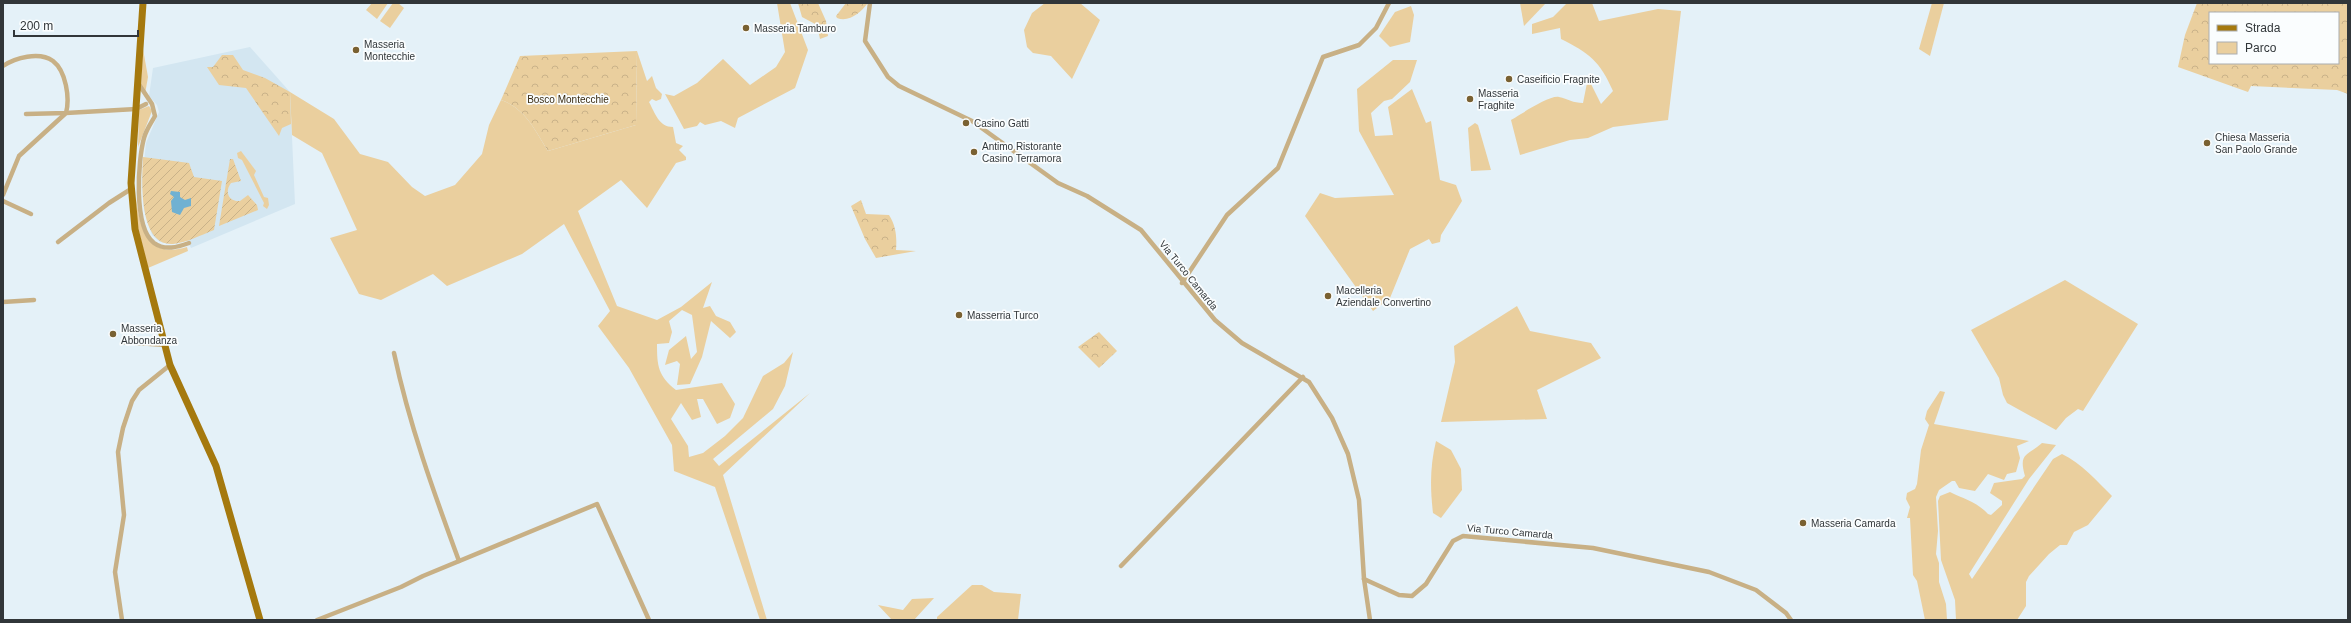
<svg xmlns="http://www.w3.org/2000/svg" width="2351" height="623" viewBox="0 0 2351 623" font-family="Arial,sans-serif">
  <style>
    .built { fill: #d3e6f1 }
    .green { fill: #eacf9e }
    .forest { fill: url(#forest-crowns); fill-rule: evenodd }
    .garden { fill: url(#garden-furrows) }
    .water { fill: #70b1d2 }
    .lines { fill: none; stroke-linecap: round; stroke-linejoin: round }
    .minor { stroke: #c8b085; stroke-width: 4.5 }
    .primary { stroke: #a5790e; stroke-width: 7 }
    .poi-dot { fill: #796132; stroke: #fafdfe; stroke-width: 1.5 }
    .labels { text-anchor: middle; stroke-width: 3.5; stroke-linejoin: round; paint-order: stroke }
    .poi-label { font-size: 10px; fill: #313639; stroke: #fafdfe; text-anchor: start }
    .park-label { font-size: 10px; fill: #3a2c12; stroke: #fafdfe }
    .street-label { font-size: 10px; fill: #313639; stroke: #fafdfe }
  </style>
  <defs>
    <pattern id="forest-crowns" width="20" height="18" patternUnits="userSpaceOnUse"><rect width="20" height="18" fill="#eacf9e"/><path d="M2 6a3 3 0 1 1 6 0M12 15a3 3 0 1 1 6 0" fill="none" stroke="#c9b289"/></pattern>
    <pattern id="garden-furrows" width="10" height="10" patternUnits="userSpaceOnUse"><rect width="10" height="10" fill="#eacf9e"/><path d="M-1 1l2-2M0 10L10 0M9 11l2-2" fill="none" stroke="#c9b289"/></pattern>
  </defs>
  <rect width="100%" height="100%" fill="#e4f1f8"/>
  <polygon class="built" points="250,47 290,92 295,204 191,248 187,240 172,244 160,242 152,235 144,210 142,180 146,143 159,112 157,105 149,96 153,68"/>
  <g class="green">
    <polygon points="372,3 388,3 377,19 366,10"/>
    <polygon points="393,3 398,3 404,8 390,28 380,21"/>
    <polygon points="777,3 790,3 808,50 795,88 738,118 735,128 721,121 705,125 700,122 697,126 684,129 665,94 674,96 697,83 723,59 750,85 776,67 785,52"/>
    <polygon points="1045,3 1080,3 1100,20 1072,79 1051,56 1033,53 1027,47 1024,30 1032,13"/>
    <polygon points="1520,3 1546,3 1524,26"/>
    <path d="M1567,3H1592L1599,21L1658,9L1681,11L1668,120L1613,127L1588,138L1570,140L1520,155L1511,120C1520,115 1549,95 1559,97C1568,99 1573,103 1583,103L1588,78L1601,104L1613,91C1600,61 1589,53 1561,39L1560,28L1532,34V24L1553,17Z"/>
    <polygon points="1932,3 1944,3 1930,56 1919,49"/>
    <polygon points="1411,6 1414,15 1410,42 1390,47 1379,36 1395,12"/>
    <polygon points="143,49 148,77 145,94 141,85"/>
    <path d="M637,51L647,81L652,76L656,88L662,94L661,99L656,101L652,99L649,102C655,113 659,127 673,127L676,143L683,146L679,150L686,157V160L676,163L647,208L621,180L578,211L617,306L657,320L681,307L712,282L703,308L710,306L716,316L730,322L736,332L730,338L711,321L702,357L690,384L677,385L680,364L677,361L665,365L669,350L686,336L691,359L697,352L692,315L682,310L669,321L672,332L669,343L657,344C657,366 658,376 676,390L722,383L735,404L730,418L717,424L703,399H697L701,417L692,420L681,403L671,419L688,446L689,457L703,453L725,436L743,418L763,376L784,363L793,352L785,386L773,409L713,459L719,466L810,393L723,475L767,620H760L715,487L674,471L672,445L629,368L598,326L610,311L564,224L522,254L447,286L433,274L381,300L359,294L330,238L357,230L322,153L292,135L290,92L334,119L360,154L388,162L412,187L425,196L455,185L482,154L489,125L501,100C525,108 535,130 548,151L636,125Z"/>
    <polygon points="1393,60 1417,60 1410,82 1392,99 1384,101 1371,113 1375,136 1393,135 1388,107 1412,89 1426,123 1431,121 1440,180 1456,185 1462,201 1441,235 1440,242 1432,244 1429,239 1410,249 1390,298 1373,311 1305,216 1320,193 1335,198 1394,195 1359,131 1357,89"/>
    <polygon points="149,106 152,111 138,147 139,110"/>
    <polygon points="1475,123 1478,125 1491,170 1471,171 1468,128"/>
    <polygon points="241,151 256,171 254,175 264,197 268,198 269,205 267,209 263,206 264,203 242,160 238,158 237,153"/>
    <path d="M136,197C140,229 147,259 187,247L188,251L148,268L137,224Z"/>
    <polygon points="2065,280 2138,324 2083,411 2078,409 2066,418 2056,430 2007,403 2003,395 1999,378 1971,330"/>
    <polygon points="1517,306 1530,331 1591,343 1601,358 1537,390 1547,419 1441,422 1455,362 1454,346"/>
    <polygon points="1940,391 1945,392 1934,424 2029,441 2017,446 2020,458 2016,472 2007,474 2004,480 1988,474 1975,491 1959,488 1955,481 1952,481 1939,490 1936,497 1938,531 1936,554 1939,563 1939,582 1946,604 1947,620 1925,620 1917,581 1913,575 1910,518 1907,518 1910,507 1906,499 1907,493 1915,489 1917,484 1921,450 1929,425 1925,419 1927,411"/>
    <path d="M1436,441L1451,450L1461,469L1462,490L1441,518L1433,513C1430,487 1430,466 1436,441Z"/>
    <path d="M2042,443L2056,445L2029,479L1969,574L1972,579L2053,459L2062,454C2081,463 2097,481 2112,496L2088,525L2074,532L2067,545H2060L2049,554L2029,576L2026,582V606L2017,620H1956L1955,600L1941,560L1938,501L1940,496L1950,492C1964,499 1977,502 1988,514L1991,515L2002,505V501L1990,493L1994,483L2022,479L2025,476C2018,452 2028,456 2042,443Z"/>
    <polygon points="972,585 982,585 994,592 1021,594 1018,620 937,620 937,617"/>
    <polygon points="934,598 914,620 892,620 878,605 903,610 912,599"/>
  </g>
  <g class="forest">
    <polygon points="798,3 818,3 826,21 828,36 820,39 817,25 802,17"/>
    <path d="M846,3H868C861,12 849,23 837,18L836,16Z"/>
    <path d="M2197,3H2348V94L2337,90L2251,86L2248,92L2178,67L2185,35ZM2210,13H2338V63H2210Z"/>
    <path d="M637,51L636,125L548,151C535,130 525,108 501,100L520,56Z"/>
    <polygon points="222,55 233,55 243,70 265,78 290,92 291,124 282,128 279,136 246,88 219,85 207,67 213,67"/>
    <path d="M861,200L866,214L889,215C896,226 897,237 896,250L916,251L876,258L865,239L851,206Z"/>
    <polygon points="1099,332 1117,351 1099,368 1078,347"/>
  </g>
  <g class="garden">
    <path d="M143,157L189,163L194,177L222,181L214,230C201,235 186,243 173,244C138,246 142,180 143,157Z"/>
    <path d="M230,159H233L241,181L231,183C224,192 229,202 240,201L248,195L257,205L258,210L219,226Z"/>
  </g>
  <polygon class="water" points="171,191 180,192 180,197 185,200 191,198 191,206 184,208 180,215 172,212 171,201 174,197 170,194"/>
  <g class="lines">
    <g class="minor">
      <polyline points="870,3 865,41 888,77 899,86 972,121 1058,183 1087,196 1141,230 1215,320 1242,343 1309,382 1332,418 1348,454 1359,500 1364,579 1370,620"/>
      <path d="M3,66C15,58 39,51 53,61C66,71 70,98 66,113L26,114"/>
      <path d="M138,83L152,104L155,116C151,123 146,130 144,138C138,160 133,227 154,243C165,251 178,247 189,243"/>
      <polyline points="3,195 19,156 66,113 136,109 146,104"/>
      <polyline points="3,201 31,214"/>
      <polyline points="58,242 109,203 131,189"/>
      <polyline points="1182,283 1227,215 1278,168 1323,57 1359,45 1376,28 1389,3"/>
      <polyline points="3,302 34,300"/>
      <polyline points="123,342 165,345"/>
      <path d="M394,353C409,424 434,493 459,561"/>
      <polyline points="1121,566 1303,377"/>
      <polyline points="1364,579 1399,595 1412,596 1426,584 1453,541 1463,536 1593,548 1709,572 1756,590 1786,613 1791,620"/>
      <polyline points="122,620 115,572 124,515 118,452 123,428 132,401 139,390 170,365"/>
      <polyline points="317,620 401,587 423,576 597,504 649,620"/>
    </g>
    <polyline class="primary" points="143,3 131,183 135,229 170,365 216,466 260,620"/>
  </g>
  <g class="poi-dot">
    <circle cx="746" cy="28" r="4"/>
    <circle cx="356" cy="50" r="4"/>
    <circle cx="1509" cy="79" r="4"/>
    <circle cx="1470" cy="99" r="4"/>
    <circle cx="966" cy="123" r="4"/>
    <circle cx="2207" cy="143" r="4"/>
    <circle cx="974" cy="152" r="4"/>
    <circle cx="1328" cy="296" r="4"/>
    <circle cx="959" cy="315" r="4"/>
    <circle cx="113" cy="334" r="4"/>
    <circle cx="1803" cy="523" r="4"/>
  </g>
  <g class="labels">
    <g class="poi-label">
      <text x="754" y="32">Masseria Tamburo</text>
      <text x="364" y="48">Masseria<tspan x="364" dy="12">Montecchie</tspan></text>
      <text x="1517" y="83">Caseificio Fragnite</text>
      <text x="1478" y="97">Masseria<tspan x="1478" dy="12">Fraghite</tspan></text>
      <text x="974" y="127">Casino Gatti</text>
      <text x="2215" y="141">Chiesa Masseria<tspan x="2215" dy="12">San Paolo Grande</tspan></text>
      <text x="982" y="150">Antimo Ristorante<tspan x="982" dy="12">Casino Terramora</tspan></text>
      <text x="1336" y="294">Macelleria<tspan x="1336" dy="12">Aziendale Convertino</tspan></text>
      <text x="967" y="319">Masserria Turco</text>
      <text x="121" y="332">Masseria<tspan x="121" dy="12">Abbondanza</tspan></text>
      <text x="1811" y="527">Masseria Camarda</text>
    </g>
    <g class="park-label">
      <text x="568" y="103">Bosco Montecchie</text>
    </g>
    <g class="street-label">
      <text transform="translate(1189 275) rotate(51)" y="4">Via Turco Camarda</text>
      <text transform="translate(1510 531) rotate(5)" y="4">Via Turco Camarda</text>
    </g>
  </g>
  <rect width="2351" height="623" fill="none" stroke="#313639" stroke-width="8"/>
  <rect x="2209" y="12" width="130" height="52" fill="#fafdfe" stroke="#aaadaf"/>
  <rect x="2217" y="25" width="20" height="6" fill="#a5790e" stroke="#aaadaf"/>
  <text x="2245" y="32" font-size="12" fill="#313639">Strada</text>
  <rect x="2217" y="42" width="20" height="12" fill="#eacf9e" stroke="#aaadaf"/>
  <text x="2245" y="52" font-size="12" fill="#313639">Parco</text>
  <path d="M14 30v6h124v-6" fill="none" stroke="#313639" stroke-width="2"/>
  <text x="20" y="30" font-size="12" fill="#313639" stroke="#fafdfe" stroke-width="3" paint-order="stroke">200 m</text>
</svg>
